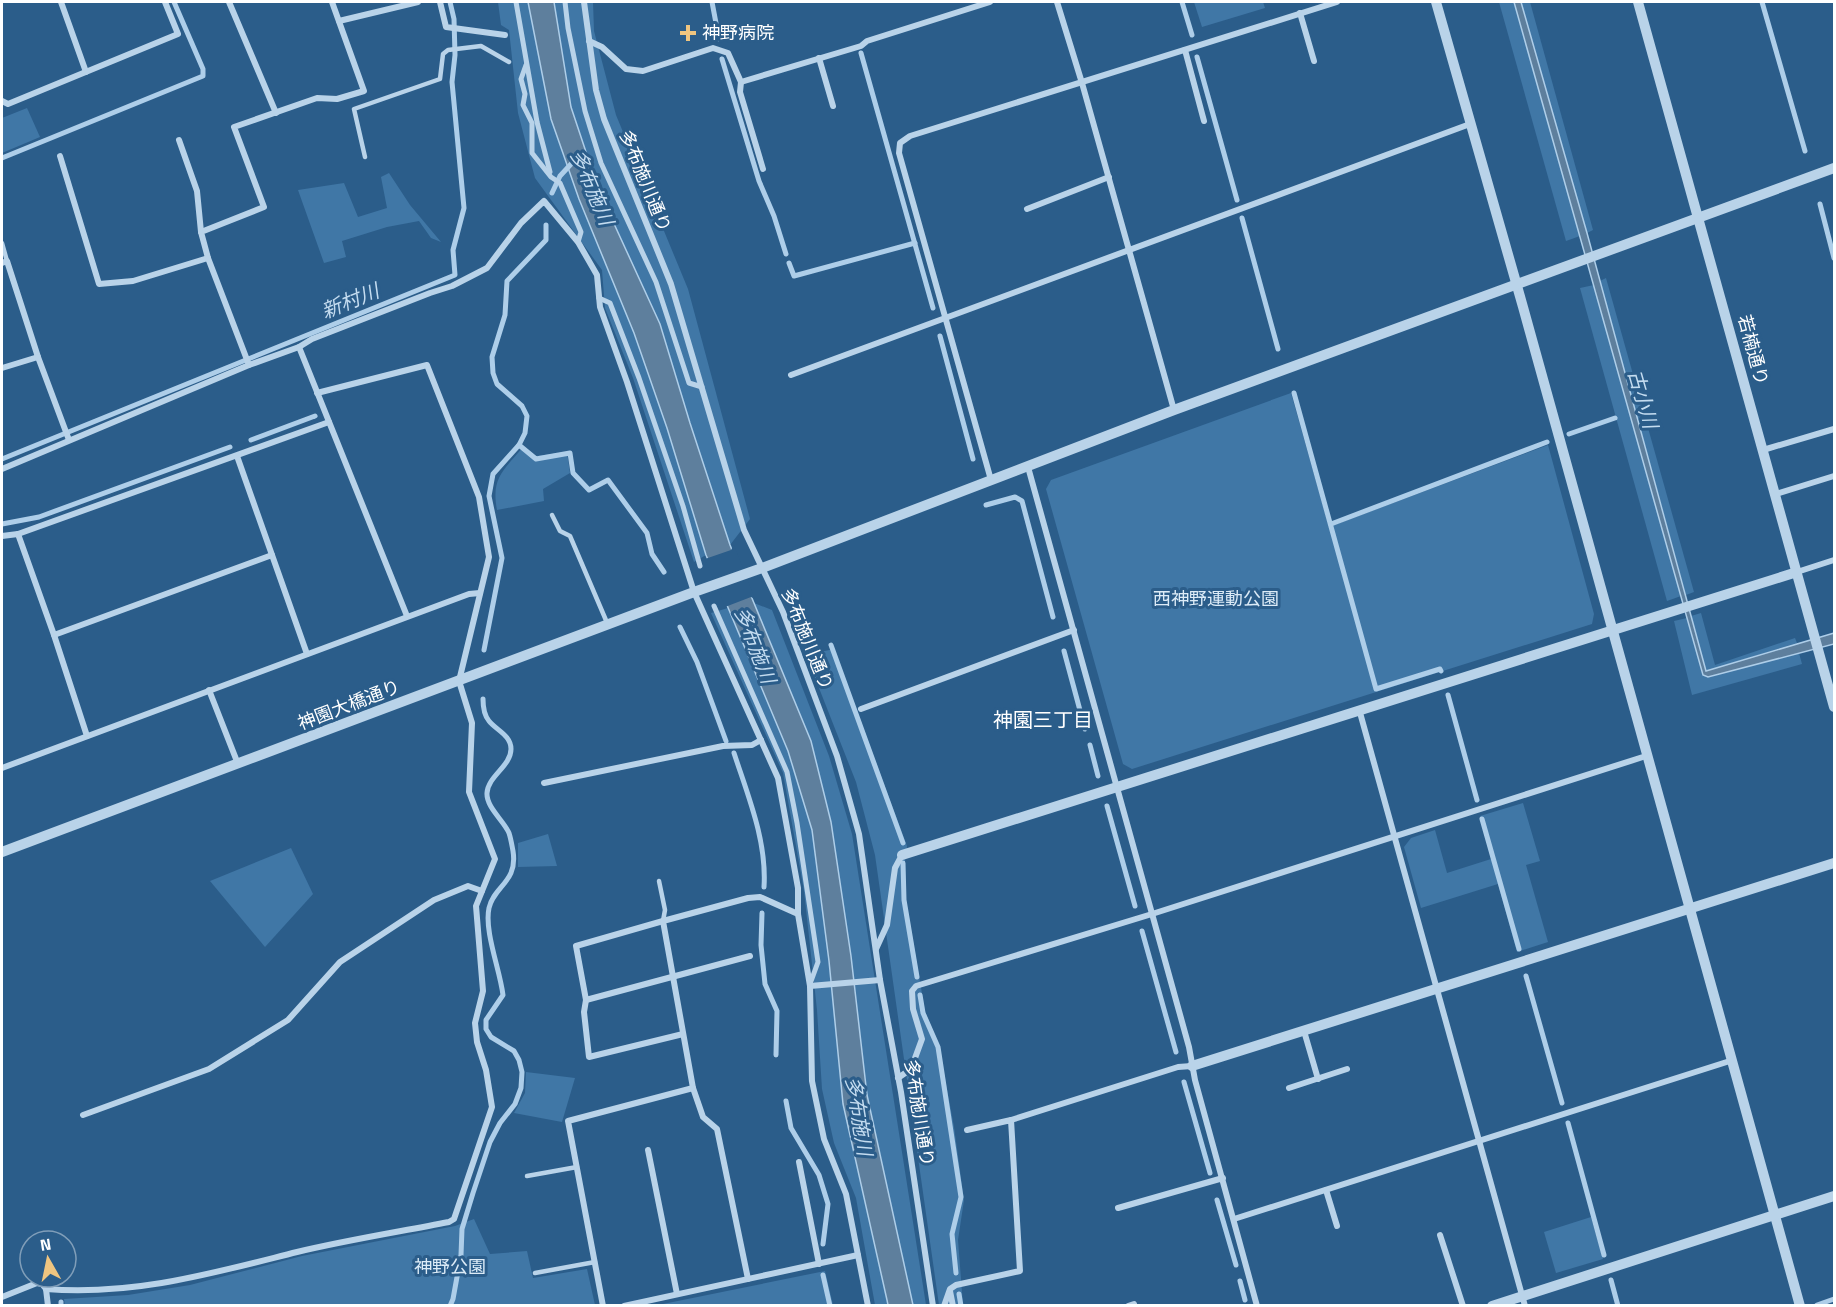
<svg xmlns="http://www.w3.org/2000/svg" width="1836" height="1307" viewBox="0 0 1836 1307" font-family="'Titillium Web','Noto Sans JP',sans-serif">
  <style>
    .green { fill: #4077a6 }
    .water { fill: #5e7f9d; stroke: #aecee9; stroke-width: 1.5 }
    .pier { fill: #2b5d8a }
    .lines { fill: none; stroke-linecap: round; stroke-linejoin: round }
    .stream { stroke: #aecee9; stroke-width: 5 }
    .service { stroke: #b9d3e9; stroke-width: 4.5 }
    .pedestrian { stroke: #b9d3e9; stroke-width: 5 }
    .minor { stroke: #b9d3e9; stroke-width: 6 }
    .tertiary { stroke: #b9d3e9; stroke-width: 10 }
    .poi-dot { fill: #efc580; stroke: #2b5d8a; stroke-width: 2 }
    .labels { text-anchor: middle; stroke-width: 6; stroke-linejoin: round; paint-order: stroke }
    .poi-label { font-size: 18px; fill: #fff; stroke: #2b5d8a; text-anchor: start }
    .street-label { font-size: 18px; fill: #fff; stroke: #2b5d8a }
    .park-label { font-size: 18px; fill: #dcebf7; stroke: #2b5d8a }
    .water-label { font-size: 20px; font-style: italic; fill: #c4dcf0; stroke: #2b5d8a }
    .neighbourhood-label { font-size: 20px; fill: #fff; stroke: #2b5d8a }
  </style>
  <rect width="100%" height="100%" fill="#2b5d8a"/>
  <g class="green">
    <polygon points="498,2 528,2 551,119 579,199 634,333 667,428 706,555 694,562 633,378 605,308 602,270 535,178 518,113 509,30 501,25"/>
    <polygon points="554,2 593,2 594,31 616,115 688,289 750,519 730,545 690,423 660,324 599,191 571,107"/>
    <polygon points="1194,2 1263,2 1265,8 1202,27"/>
    <polygon points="1499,2 1514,2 1580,236 1566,241"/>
    <polygon points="1521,2 1530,2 1593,230 1587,233"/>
    <polygon points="27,108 40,137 2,153 2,118"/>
    <polygon points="389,173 410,205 441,242 431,238 419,221 387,227 342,241 346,257 324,263 298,190 344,183 358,217 387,208 381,177"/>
    <polygon points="1606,278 1694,592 1686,595 1600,281"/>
    <polygon points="1594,285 1681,596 1667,601 1580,288"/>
    <polygon points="1291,393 1329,527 1548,445 1594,614 1592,624 1132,769 1123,764 1046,489 1051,480"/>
    <path d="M523,447L536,456L567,452L570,473L543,489L544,501L497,510C491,478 503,471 523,447Z"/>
    <polygon points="754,603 772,610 829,756 852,834 926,1305 913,1305 867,1094 851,956 831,822 811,741"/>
    <polygon points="728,608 788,751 812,830 829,961 843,1104 888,1305 875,1305 856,1198 834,1143 822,1089 817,1010 804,891 783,773 711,613"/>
    <polygon points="1701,613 1715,665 1795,638 1797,643 1706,671 1691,616"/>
    <polygon points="1687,618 1703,675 1707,677 1799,653 1802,664 1692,695 1674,621"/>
    <polygon points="834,649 907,846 905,862 906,900 925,1011 939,1046 954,1127 964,1200 958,1240 963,1305 939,1305 875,855 856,782 806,655"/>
    <polygon points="1523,803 1540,861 1526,865 1548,942 1517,952 1498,884 1421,908 1404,847 1411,838 1435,830 1447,873 1491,859 1480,816"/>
    <polygon points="548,834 557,866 518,867 518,843"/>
    <polygon points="291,848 313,894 265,947 210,881"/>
    <polygon points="526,1072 575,1078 562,1122 514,1113 525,1093"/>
    <polygon points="1591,1217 1603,1259 1556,1273 1544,1232"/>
    <polygon points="474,1219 490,1254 527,1251 533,1278 587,1269 595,1305 65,1306 64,1299 128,1295 190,1285 302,1256 455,1226"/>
    <polygon points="825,1271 833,1305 658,1305"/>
  </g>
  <g class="water">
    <polygon points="528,2 554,2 571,107 599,191 660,324 690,423 730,545 811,741 831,822 851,956 867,1095 913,1305 888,1305 887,1300 843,1104 829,961 812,830 788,751 706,555 667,428 634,333 579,199 551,119"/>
    <polygon points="1514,2 1521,2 1587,233 1706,671 1834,633 1834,644 1708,677 1703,675"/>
  </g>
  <polygon class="pier" points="734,545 755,599 751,597 725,607 705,559 731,550"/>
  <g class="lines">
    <g class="stream">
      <polyline points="712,2 719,39"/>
      <polyline points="1182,2 1192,35"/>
      <polyline points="1762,2 1805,151"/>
      <polyline points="861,53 933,308"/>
      <polyline points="1197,57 1237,200"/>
      <polyline points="722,59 759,181 774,216 786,254"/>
      <polyline points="2,158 203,76 203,69 174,2"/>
      <polyline points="552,193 560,176 572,163"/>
      <polyline points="1820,204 1834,258"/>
      <polyline points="1242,218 1278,349"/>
      <polyline points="789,263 794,276 915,243"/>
      <polyline points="940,336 973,459"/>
      <polyline points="1294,393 1376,689 1440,669 1441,671"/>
      <polyline points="1569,434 1615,418"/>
      <polyline points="251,440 315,416"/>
      <polyline points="519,445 536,459 570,453 573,473 589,490 608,480 647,533 652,554 664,572"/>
      <polyline points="2,459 455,275 453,250 464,208 452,82 455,55 454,19 450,2"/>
      <polyline points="986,505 1015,497 1022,501 1053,617"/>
      <polyline points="2,524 39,517 230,447"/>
      <polyline points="1331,524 1547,442"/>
      <polyline points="680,627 697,662 726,741"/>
      <polyline points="831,645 903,843"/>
      <polyline points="484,650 502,558 489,496 493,474 519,445 525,433 527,416 522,406 497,384 493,373 492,357 505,315 507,281 546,240 546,225"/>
      <polyline points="1064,651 1085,729"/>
      <polyline points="1448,695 1477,800"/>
      <polyline points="1090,745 1098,776"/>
      <path d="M734,753C748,796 767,841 764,887"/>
      <polyline points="1107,806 1135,906"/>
      <polyline points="1482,819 1519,949"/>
      <polyline points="903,863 904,900 917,977"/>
      <polyline points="762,913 761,945 765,984 777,1011 776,1055"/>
      <polyline points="1142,931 1176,1052"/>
      <polyline points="1526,976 1562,1103"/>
      <polyline points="920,995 923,1013 938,1047 961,1197 952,1234 956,1273"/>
      <polyline points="1184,1082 1210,1173"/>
      <polyline points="786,1101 791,1128 819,1175 828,1204 823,1244"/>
      <polyline points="1568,1123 1604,1255"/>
      <polyline points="1217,1200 1236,1265"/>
      <polyline points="823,1275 830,1306"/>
      <polyline points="56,1277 57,1281"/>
      <polyline points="1611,1280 1618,1306"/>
      <polyline points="1240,1281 1245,1300"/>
      <polyline points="959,1294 961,1306"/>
      <polyline points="61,1302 61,1306"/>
      <polyline points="1817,1305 1834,1299"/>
      <path d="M450,1306L453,1299L461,1255L462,1229L473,1193L490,1142L500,1123L515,1104L521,1088L522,1072L519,1060L514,1051L491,1037L486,1029V1020L503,995C500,970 484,931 489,908C494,886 518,882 513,851C512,846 511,839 509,833C504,821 486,807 487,793C488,776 511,766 511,749C511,735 496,730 489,721C484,715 483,707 483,699"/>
    </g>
    <g class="service">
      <polyline points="365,157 354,109 440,79 443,54 448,50 481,46 509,62"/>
      <polyline points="2,243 7,261"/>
      <polyline points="552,515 560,531 570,536 608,625"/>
      <polyline points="659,881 665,910 663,921"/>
      <polyline points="527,1176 577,1167"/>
      <polyline points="535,1273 595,1262"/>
    </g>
    <g class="pedestrian">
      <polyline points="516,2 537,122 550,172"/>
      <polyline points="565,2 568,28 585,111 601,163 656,282 689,383 702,387"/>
      <polyline points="526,65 521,79 525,94 523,105 532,123 532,153 551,177 560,183 581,232 578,242"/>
      <polyline points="599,298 610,303 639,378 683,506 700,566"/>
      <polyline points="714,606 787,772 797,823 818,962 810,984"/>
    </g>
    <g class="minor">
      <polyline points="61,2 86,72"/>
      <polyline points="229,2 276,113"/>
      <polyline points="440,2 446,27 505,35"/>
      <polyline points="584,2 596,90 604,119 671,284 744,530 783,612 837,756 859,834 880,980 901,1092 933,1306"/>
      <polyline points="1057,2 1082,83 1174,410"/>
      <polyline points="1300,13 1314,61"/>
      <polyline points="339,21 418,2"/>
      <polyline points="589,41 602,47 626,69 643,71 713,48 728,53 741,82 861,46 867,41 990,2"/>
      <polyline points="1185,50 1204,121"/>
      <polyline points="819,58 833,106"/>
      <polyline points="741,82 740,92 763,169"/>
      <polyline points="2,101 8,104 178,34 165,2"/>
      <polyline points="179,140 197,191 201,232"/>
      <polyline points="60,156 99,284 133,281 208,258"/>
      <polyline points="1027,209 1109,177"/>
      <polyline points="2,263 7,261 38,357 69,440"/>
      <polyline points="299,347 407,616"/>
      <polyline points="249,365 208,258 201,232 264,207 234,127 317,98 337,99 364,91 332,2"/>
      <polyline points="2,368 38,357"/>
      <polyline points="791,375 1470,124"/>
      <polyline points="1763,450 1834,429"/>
      <polyline points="237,456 307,654"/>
      <polyline points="1028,467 1189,1047 1195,1080 1257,1306"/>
      <polyline points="2,469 249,365 299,347 312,339 430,293 452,286 487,268 521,223 544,201 578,242 597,275 600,307 627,382 694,592 778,778 798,888 798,914 810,986 812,1081 824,1139 846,1194 868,1306"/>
      <polyline points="991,480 899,153 900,143 910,136 1337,2"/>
      <polyline points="1776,494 1834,476"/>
      <polyline points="18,534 54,635 87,736"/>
      <polyline points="2,536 18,534 329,422"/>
      <polyline points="1797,572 1834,560"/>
      <polyline points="54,635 272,555"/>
      <polyline points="209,690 238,764"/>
      <polyline points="861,709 1074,630"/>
      <polyline points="1359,709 1525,1306"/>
      <polyline points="2,768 469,594 480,593"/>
      <polyline points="544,783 723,746 752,745 761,740"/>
      <polyline points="663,921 576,946 586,1000 750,956"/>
      <polyline points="876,949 887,925 895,868 902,855"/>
      <polyline points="810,986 880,980"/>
      <polyline points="586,1000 584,1012 589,1057 683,1034"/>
      <polyline points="1304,1031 1318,1079"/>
      <polyline points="898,1078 911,1069 922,1039 913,1009 912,991 916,986 1152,914 1646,756"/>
      <polyline points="1289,1088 1347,1069"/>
      <polyline points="83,1115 209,1069 288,1020 340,962 434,900 468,886 482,891"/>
      <polyline points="1011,1120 1178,1067 1192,1066"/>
      <polyline points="648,1150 677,1294"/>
      <polyline points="799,1162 819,1264"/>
      <polyline points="1326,1190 1337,1226"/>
      <polyline points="1118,1208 1223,1178"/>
      <polyline points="1234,1219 1733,1060"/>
      <polyline points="1440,1235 1463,1306"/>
      <polyline points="748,1279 717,1129 703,1117 693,1088 663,921 748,898 760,897 798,914"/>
      <path d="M46,1289C134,1296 213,1273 297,1252C347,1240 398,1232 449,1222L454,1219L492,1107L486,1070L477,1042L475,1023L483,991L476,906L495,859L469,792L472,723L459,681L489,557L479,497L427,365L317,393"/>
      <polyline points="950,1291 953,1306"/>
      <polyline points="2,1297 37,1283 42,1284 46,1289 48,1306"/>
      <polyline points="603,1306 568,1121 693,1088"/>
      <polyline points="624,1306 858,1255"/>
      <polyline points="944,1306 950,1289 956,1285 1020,1271 1011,1120 967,1130"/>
      <polyline points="1128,1306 1134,1304"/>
    </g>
    <g class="tertiary">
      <polyline points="1436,2 1523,307 1800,1306"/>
      <polyline points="1638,2 1834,707"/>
      <polyline points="2,852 694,592 762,568 1174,410 1834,168"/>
      <polyline points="902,855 1797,572"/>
      <polyline points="1192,1066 1834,863"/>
      <polyline points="1492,1306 1834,1196"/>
    </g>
  </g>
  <path class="poi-dot" d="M685 24h6v6h6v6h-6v6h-6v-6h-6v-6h6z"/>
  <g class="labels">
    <g class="poi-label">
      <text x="702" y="39">神野病院</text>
    </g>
    <g class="street-label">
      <text transform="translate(645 181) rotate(68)" y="6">多布施川通り</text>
      <text transform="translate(1753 350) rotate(75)" y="6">若楠通り</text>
      <text transform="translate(807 639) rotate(68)" y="6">多布施川通り</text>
      <text transform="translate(349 705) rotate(-21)" y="6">神園大橋通り</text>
      <text transform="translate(919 1113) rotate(81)" y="6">多布施川通り</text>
    </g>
    <g class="park-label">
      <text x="1216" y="605">西神野運動公園</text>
      <text x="450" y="1273">神野公園</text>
    </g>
    <g class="water-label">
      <text transform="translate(592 187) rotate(67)" y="7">多布施川</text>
      <text transform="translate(350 301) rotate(-22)" y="7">新村川</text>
      <text transform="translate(1643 399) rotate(74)" y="7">古小川</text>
      <text transform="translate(755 645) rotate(69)" y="7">多布施川</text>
      <text transform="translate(859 1116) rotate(81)" y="7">多布施川</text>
    </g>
    <g class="neighbourhood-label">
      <text x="1043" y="727">神園三丁目</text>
    </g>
  </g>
  <rect width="1836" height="1307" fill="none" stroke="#ffffff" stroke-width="6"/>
  <g transform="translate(48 1259) rotate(351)"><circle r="28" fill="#2b5d8a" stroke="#809eb9" stroke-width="1.5"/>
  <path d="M0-4.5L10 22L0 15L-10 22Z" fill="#efc580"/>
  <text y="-9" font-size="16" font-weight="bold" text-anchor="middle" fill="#ffffff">N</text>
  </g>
</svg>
